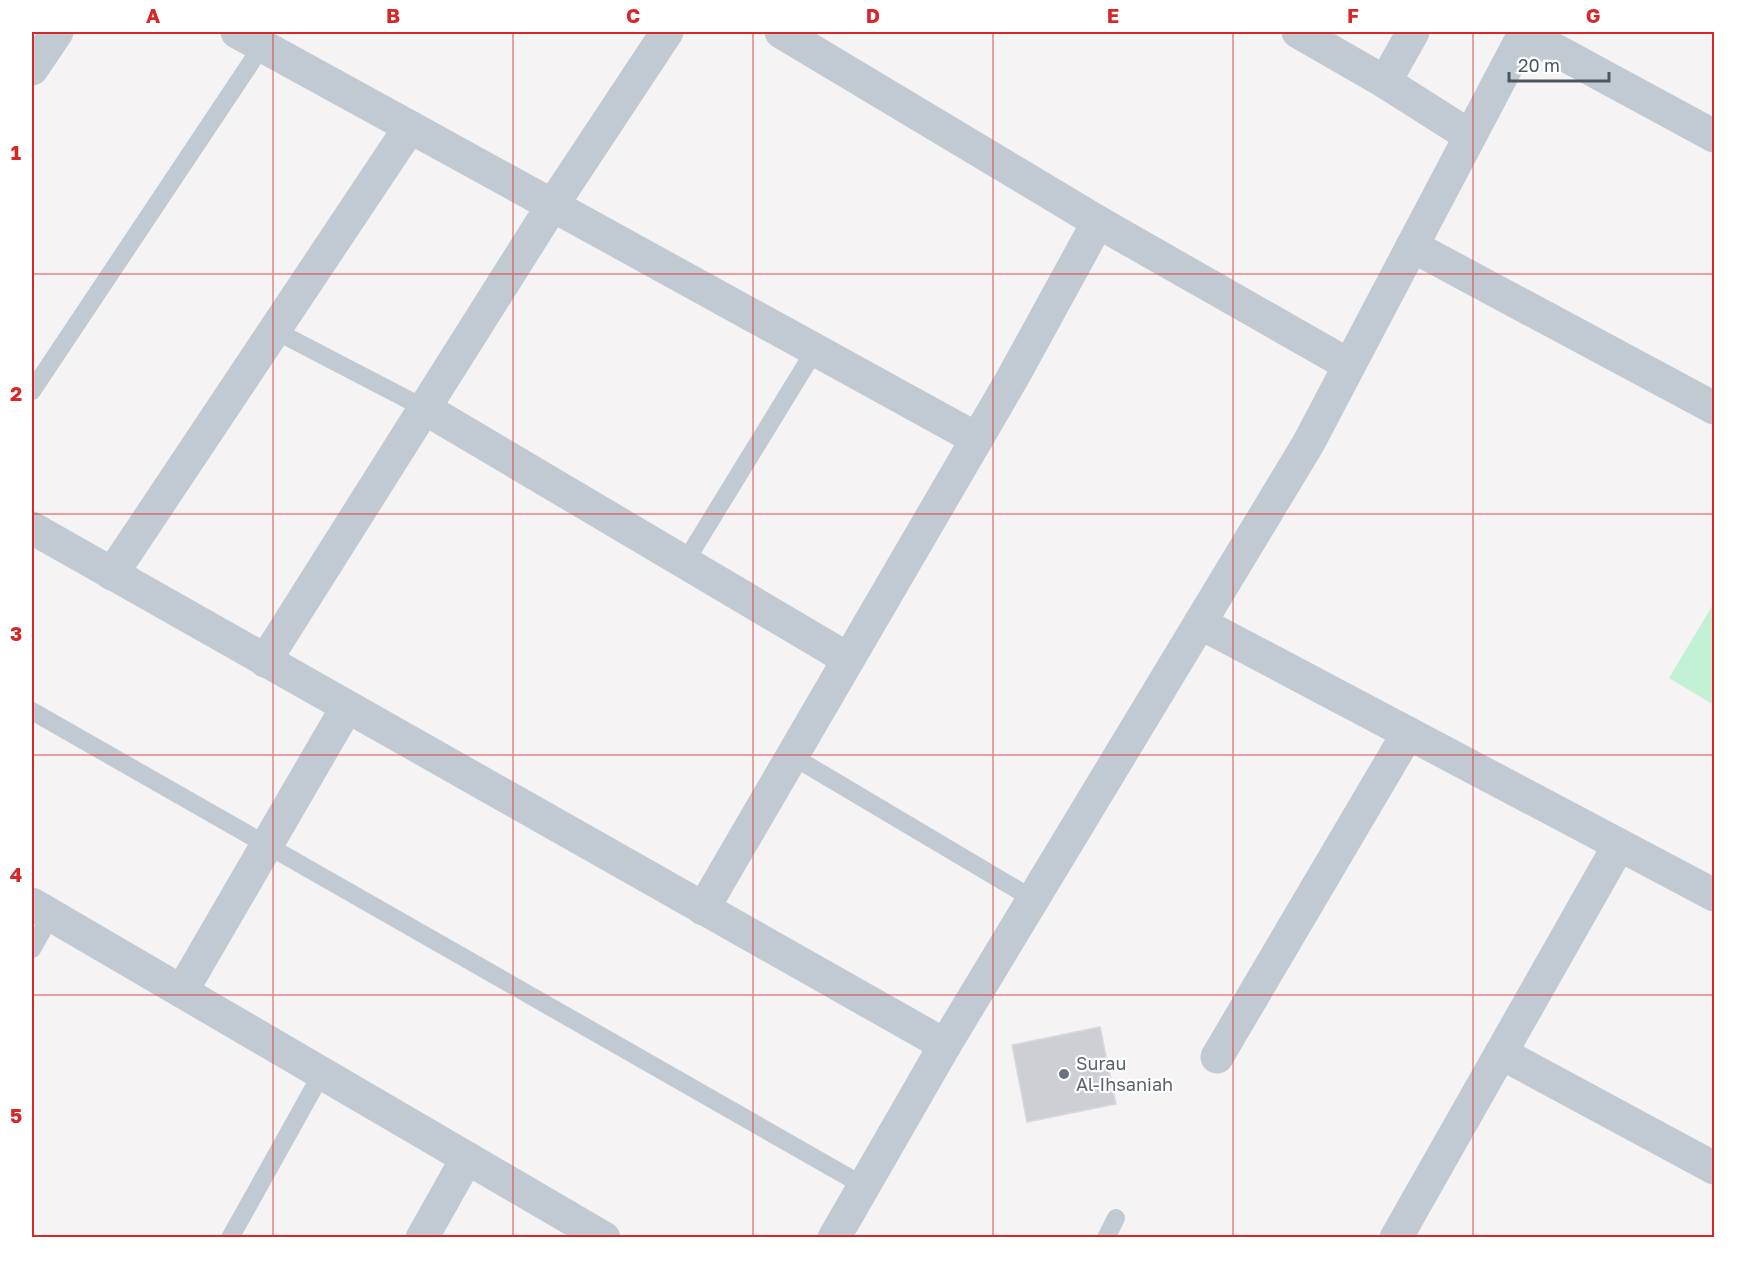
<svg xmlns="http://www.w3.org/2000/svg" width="1746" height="1269" viewBox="0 0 1746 1269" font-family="'Golos Text',sans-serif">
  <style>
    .green { fill: #c3f1d5 }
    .building { fill: #cdcfd5; stroke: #d7d9de; stroke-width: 1.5 }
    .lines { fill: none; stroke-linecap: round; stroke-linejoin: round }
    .lane { stroke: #c1cad2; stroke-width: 18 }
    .street { stroke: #c1cad2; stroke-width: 33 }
    .grid { fill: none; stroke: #d62828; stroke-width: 1.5; stroke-opacity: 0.55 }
    .worship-dot { fill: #6b7280; stroke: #fff; stroke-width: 2 }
    .labels { text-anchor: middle; stroke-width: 4.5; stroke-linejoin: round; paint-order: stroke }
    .worship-label { font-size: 18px; fill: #5b616d; stroke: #fff; text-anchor: start }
    .neatline { fill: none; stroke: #d62828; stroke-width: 2 }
    .grid-label { font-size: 20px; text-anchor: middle; font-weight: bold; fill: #d62828 }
  </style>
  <rect width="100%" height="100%" fill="#f5f3f3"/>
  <polygon class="green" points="1714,603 1714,705 1669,678"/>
  <polygon class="building" points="1100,1027 1116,1104 1027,1122 1012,1045"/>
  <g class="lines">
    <g class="lane">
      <polyline points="274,330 424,408"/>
      <polyline points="32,391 262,46"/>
      <polyline points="685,562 815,350"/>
      <polyline points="32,711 864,1186"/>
      <polyline points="792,756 1033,899"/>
      <polyline points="32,949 51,915"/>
      <polyline points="230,1238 322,1073"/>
      <polyline points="1106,1238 1116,1218"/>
    </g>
    <g class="street">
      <polyline points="781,32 1098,222 1349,365"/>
      <polyline points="1298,32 1385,82 1470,136"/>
      <polyline points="1524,33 1714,136"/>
      <polyline points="32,69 57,32"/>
      <polyline points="1385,82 1413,32"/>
      <polyline points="410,127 977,439"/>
      <polyline points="1412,246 1714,408"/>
      <polyline points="424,408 848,659"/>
      <polyline points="32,528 945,1045"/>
      <polyline points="112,574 410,127 237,32"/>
      <polyline points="1200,623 1714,895"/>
      <polyline points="265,661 552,206 667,32"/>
      <polyline points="32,904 604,1238"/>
      <polyline points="703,909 1013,377 1098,222"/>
      <polyline points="182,991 347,707"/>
      <polyline points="1501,1053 1714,1168"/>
      <polyline points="1217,1057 1408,733"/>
      <polyline points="422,1238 467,1158"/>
      <polyline points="834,1238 945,1045 1308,444 1525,32"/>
      <polyline points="1396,1238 1619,845"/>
    </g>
  </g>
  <path class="grid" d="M273,32V1238M513,32V1238M753,32V1238M993,32V1238M1233,32V1238M1473,32V1238M32,274H1714M32,514H1714M32,755H1714M32,995H1714"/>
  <circle class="worship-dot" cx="1064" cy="1074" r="6"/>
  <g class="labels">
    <g class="worship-label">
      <text x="1076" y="1070">Surau<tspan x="1076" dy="21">Al-Ihsaniah</tspan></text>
    </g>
  </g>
  <rect width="1746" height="1269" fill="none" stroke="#ffffff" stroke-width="66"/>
  <path d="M1509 72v9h100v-9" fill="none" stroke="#4a5661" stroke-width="3"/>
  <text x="1518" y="72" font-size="18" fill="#4a5661" stroke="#ffffff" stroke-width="4.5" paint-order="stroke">20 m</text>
  <rect x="33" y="33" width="1680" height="1203" class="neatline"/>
  <g class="grid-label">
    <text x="153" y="23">A</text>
    <text x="393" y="23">B</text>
    <text x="633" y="23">C</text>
    <text x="873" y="23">D</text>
    <text x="1113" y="23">E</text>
    <text x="1353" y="23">F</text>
    <text x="1593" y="23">G</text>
    <text x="16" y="160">1</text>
    <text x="16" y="401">2</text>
    <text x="16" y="641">3</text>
    <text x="16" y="882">4</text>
    <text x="16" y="1123">5</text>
  </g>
</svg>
